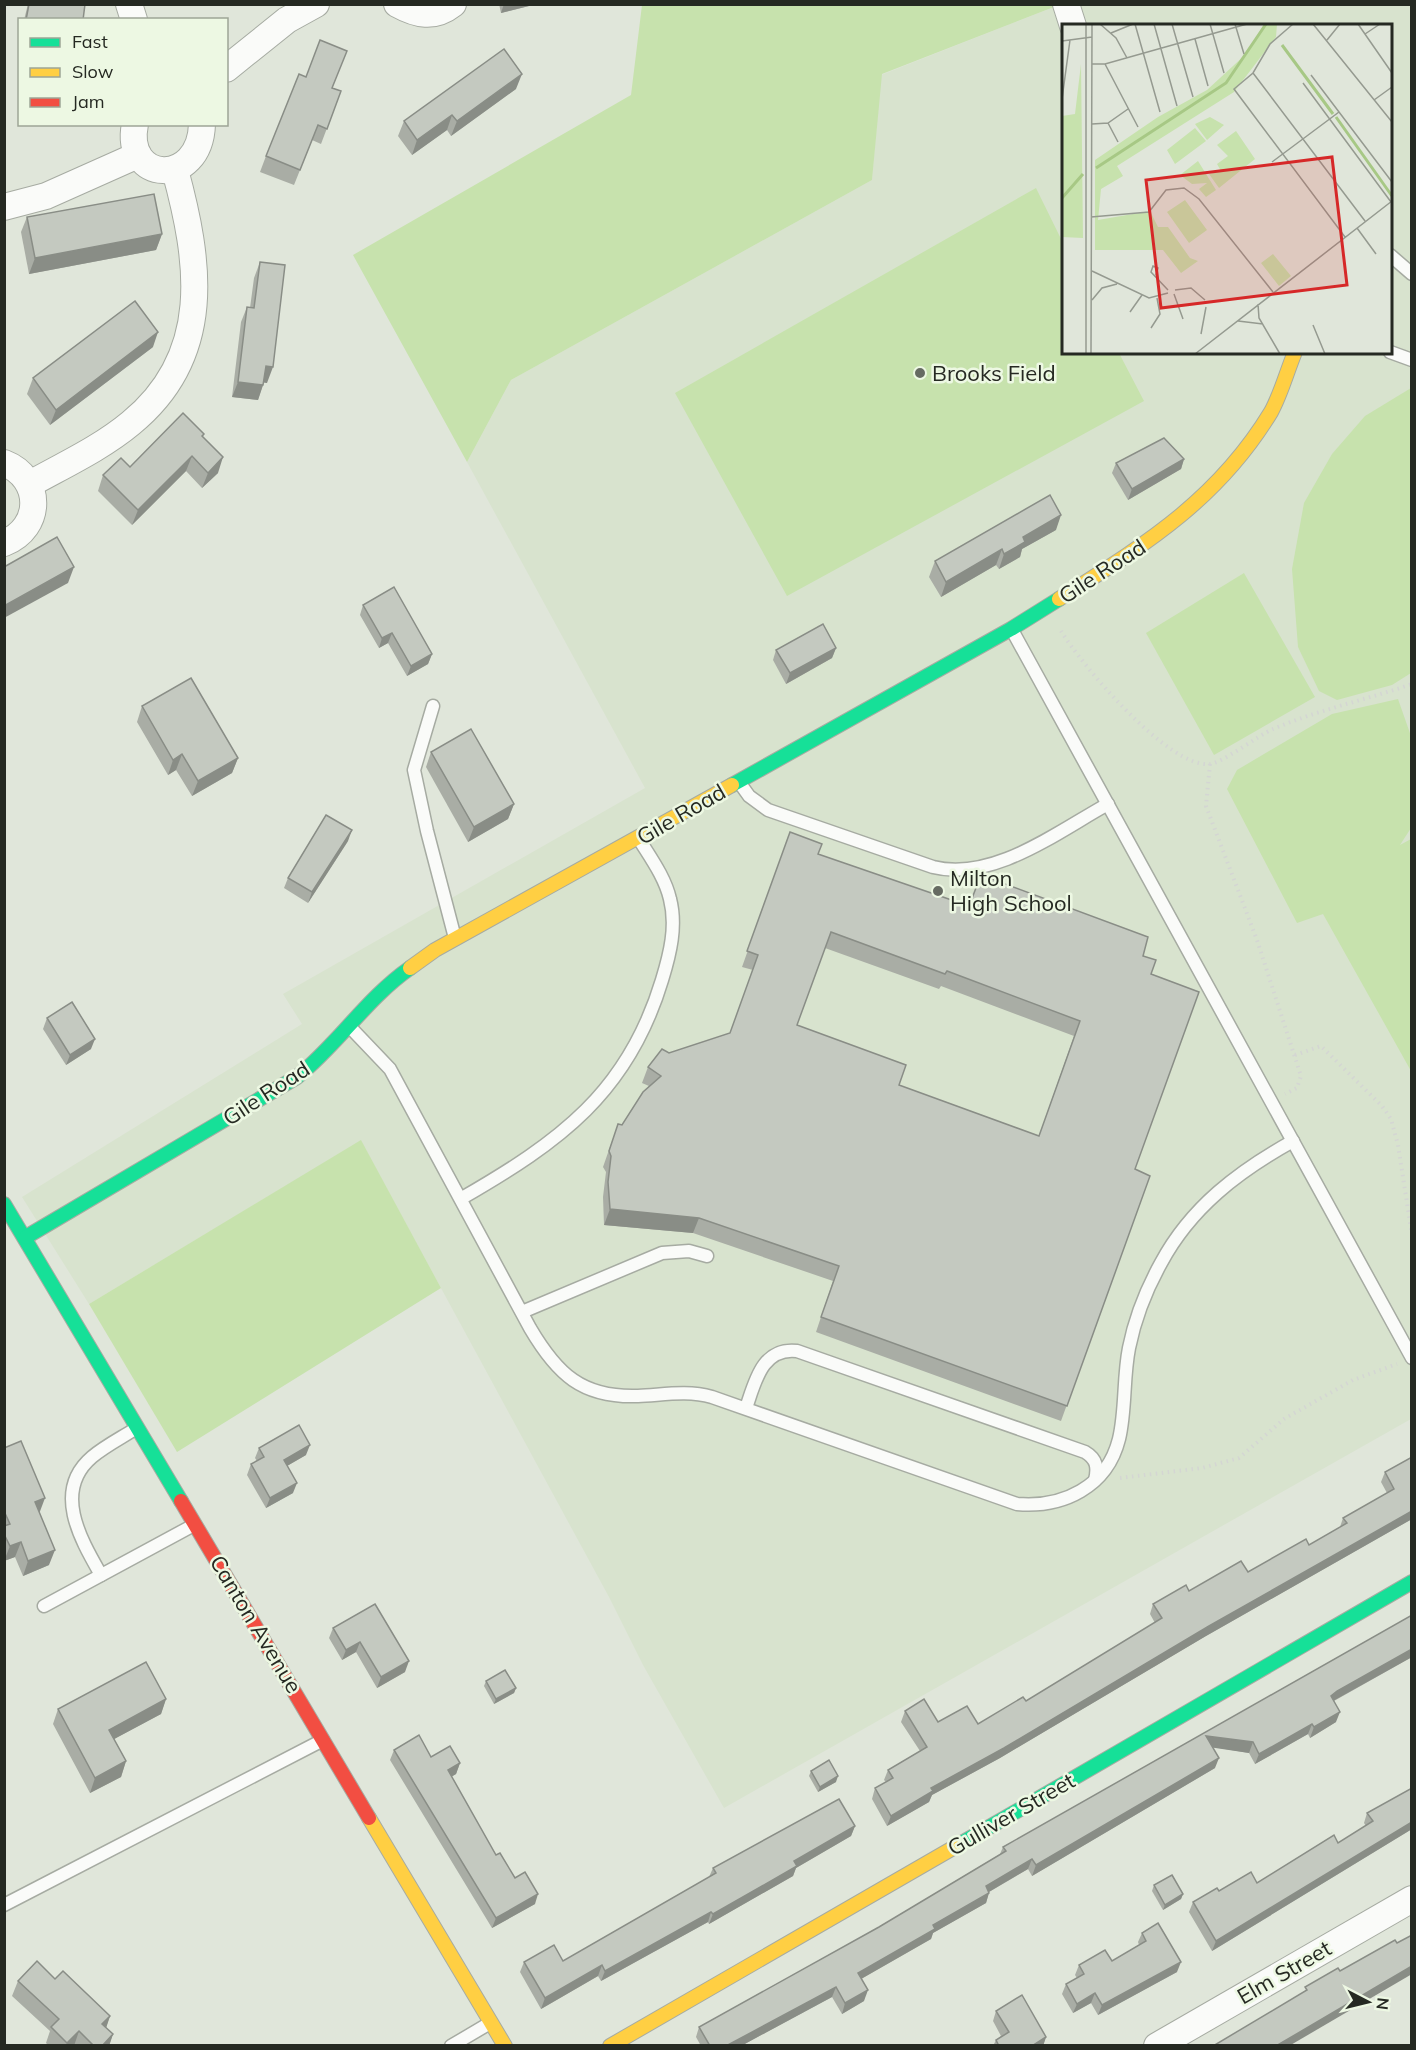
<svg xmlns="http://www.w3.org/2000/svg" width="1416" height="2050" viewBox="0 0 1416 2050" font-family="Mulish,sans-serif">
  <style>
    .built { fill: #d8e3ce; fill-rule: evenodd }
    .green { fill: #c7e2ad }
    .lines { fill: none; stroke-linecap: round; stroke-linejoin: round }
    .lane-casing { stroke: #a6aba2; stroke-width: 15 }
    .street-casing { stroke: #a6aba2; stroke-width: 28 }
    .fast-casing { stroke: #a6aba2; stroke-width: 16 }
    .slow-casing { stroke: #a6aba2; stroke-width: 16 }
    .jam-casing { stroke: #a6aba2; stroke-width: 16 }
    .path { stroke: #d4d6d3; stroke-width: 4; stroke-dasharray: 1.5 4.5; stroke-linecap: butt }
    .lane { stroke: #fafbf9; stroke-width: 12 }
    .street { stroke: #fafbf9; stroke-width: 26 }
    .fast { stroke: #16e098; stroke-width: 14 }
    .slow { stroke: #ffcf43; stroke-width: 14 }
    .jam { stroke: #f24e42; stroke-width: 14 }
    .wall { fill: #a9ada5; fill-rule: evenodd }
    .shaded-wall { fill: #898d86 }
    .building { fill: #c4c9c0; stroke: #898d86; stroke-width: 1.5; fill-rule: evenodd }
    .poi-dot { fill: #666b62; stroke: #edf8e3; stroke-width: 2 }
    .labels { text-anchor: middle; stroke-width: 5; stroke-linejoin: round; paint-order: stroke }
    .poi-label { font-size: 22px; fill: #252922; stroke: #edf8e3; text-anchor: start }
    .street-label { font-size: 22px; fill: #252922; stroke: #edf8e3 }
    .inset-river { fill: none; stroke: #a7c885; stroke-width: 3 }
    .inset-road { fill: none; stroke: #959a90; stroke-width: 1.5 }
    .view { fill: #d62828; fill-opacity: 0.15; stroke: #d62828; stroke-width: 3 }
    .inset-edge { fill: none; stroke: #252922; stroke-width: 3 }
  </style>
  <rect width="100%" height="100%" fill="#e0e6da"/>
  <path class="built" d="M1059,5H1411V1419L724,1808L643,1665L609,1597L361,1141L89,1304L22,1197L302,1024L283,994L645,788L467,462L511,380L872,180L881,75ZM1064,26H1390V352H1064Z"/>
  <g class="green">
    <polygon points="642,5 1059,5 882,74 872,180 511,380 467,462 353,255 631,95"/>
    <polygon points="1036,188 1063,243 1064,352 1119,353 1144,401 787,596 675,393"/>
    <polygon points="1411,388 1411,673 1392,685 1337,700 1319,691 1298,647 1292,569 1304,503 1332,454 1365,416"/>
    <polygon points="1244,573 1315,697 1214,755 1146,633"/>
    <polygon points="1398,699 1412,739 1411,828 1400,845 1411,839 1411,1071 1323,914 1297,923 1227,789 1237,770 1332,714"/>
    <polygon points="361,1140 441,1288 177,1452 89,1304"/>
  </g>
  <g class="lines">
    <defs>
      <g id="lane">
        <polyline points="1390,255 1412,274"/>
        <polyline points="1390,352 1412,360"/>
        <polyline points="1012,630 1412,1358"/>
        <polyline points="433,706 414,770 427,831 455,938"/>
        <path d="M739,782L749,796L768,810L933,867C993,882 1057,832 1108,804"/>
        <path d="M349,1026L390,1069L530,1328C557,1374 582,1398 638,1396C663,1395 687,1390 712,1397L1017,1504C1063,1508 1107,1487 1119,1439C1126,1410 1123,1378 1129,1348C1135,1318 1146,1290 1161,1263C1191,1207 1239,1171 1293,1141"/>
        <path d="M462,1198C559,1142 628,1093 662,980C670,954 677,926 670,899C665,877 650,857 639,839"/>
        <polyline points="522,1312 662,1253 689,1251 707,1256"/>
        <path d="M746,1408C755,1382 762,1347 797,1351L1085,1452C1097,1459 1098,1468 1095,1480"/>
        <path d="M101,1575C81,1540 52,1491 92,1457C105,1446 121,1438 135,1429"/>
        <polyline points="44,1606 192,1526"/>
        <polyline points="4,1905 323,1740"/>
        <polyline points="451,2046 490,2023"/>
      </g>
      <g id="street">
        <polyline points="129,4 134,20"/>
        <path d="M397,4C417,15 434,19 453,4"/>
        <polyline points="1066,4 1073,26"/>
        <polyline points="226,69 287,20 316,4"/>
        <path d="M135,124C123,183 200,188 202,124"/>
        <polyline points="4,207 46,196 138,155"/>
        <path d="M4,463C43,478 43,528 4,543"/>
        <path d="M30,484C64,465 101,448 131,423C214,355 200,262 175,170"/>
        <polyline points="1157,2046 1412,1899"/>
      </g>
      <g id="fast">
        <polyline points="732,785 1011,629 1059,599"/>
        <polyline points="4,1204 181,1501"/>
        <path d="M26,1237L297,1077C338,1044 367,998 410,968"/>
        <polyline points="960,1844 1412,1582"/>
      </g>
      <g id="slow">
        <path d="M1059,599C1144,545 1217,501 1271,412C1281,394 1287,371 1295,352"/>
        <polyline points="410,968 435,950 732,785"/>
        <polyline points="369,1818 505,2046"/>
        <polyline points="610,2046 960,1844"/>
      </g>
      <polyline id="jam" points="181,1501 369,1818"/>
    </defs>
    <use href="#lane" class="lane-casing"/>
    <use href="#street" class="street-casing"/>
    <use href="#fast" class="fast-casing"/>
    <use href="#slow" class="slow-casing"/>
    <use href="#jam" class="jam-casing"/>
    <g class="path">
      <path d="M1061,631C1081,664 1169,769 1210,764C1222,763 1259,735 1273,729C1318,710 1365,700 1412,684"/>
      <polyline points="1210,764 1206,806 1257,940 1301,1076 1297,1088 1285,1094"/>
      <polyline points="1295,1055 1321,1046 1382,1106 1391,1119 1398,1145 1412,1235"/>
      <polyline points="1120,1478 1202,1468 1239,1458 1284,1419 1353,1380 1397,1364"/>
    </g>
    <use href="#lane" class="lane"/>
    <use href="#street" class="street"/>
    <use href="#fast" class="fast"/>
    <use href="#slow" class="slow"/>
    <use href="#jam" class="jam"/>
  </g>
  <g class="wall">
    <polygon points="28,4 29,4 83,20 24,20"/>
    <polygon points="499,4 537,4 501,13"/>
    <polygon points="333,88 341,91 321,144 312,140 294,185 260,172 266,156"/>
    <polygon points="516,89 451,136 447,130 412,155 398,136 404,121"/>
    <polygon points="27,217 162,234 156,250 29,274 21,232"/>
    <polygon points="260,262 267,383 264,382 258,400 232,397 241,322 247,307 250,308 254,278"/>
    <polygon points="153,347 50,425 27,394 33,378"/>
    <polygon points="204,434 203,437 218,473 202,488 186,471 132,525 98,491 103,475 130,467"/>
    <polygon points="1184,459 1181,469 1128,500 1112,473 1116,463"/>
    <polygon points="1056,530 1022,549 1020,557 999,569 996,565 941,597 929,577 935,561"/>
    <polygon points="363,605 432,654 428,664 407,676 388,643 379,648 360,615"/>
    <polygon points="836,648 832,658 786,684 773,660 776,650"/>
    <polygon points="142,706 238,758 232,773 192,796 176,770 168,775 137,722"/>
    <polygon points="431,752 514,804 508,819 468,842 426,767"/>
    <path d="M790,832L818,854L969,906L1143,956L1151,974L1135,1169L1150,1176L1061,1421L816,1332L833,1281L693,1233L604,1225L603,1197L606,1172L603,1167L618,1124L622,1125L649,1086L642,1083L648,1067L669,1053L730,1033L753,970L742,967ZM825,948L939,989L941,986L1074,1036L1039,1136L899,1085L797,1025Z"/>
    <polygon points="348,841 308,903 284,888 288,878"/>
    <polygon points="47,1018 91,1049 66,1065 43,1029"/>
    <polygon points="4,1448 39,1512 49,1565 23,1576 15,1557 4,1561"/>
    <polygon points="259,1448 306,1455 287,1466 293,1493 266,1508 247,1475 251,1464 257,1461 255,1458"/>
    <polygon points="1412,1457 1412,1519 1206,1636 1000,1758 932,1795 929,1802 887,1826 872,1799 875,1788 886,1782 884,1780 888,1770 920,1751 901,1722 905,1711 938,1722 978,1724 1026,1701 1155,1623 1150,1614 1153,1604 1189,1591 1248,1572 1309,1545 1340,1527 1343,1518 1387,1493 1381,1482 1385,1472"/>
    <polygon points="375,1604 405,1672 377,1688 356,1652 342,1660 329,1638 333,1628"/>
    <polygon points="1412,1615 1412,1657 1334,1701 1336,1722 1310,1738 1308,1734 1255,1764 1249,1753 1213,1747 1215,1768 1032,1876 1028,1869 989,1892 986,1903 933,1933 931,1939 861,1979 864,2001 842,2014 832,1997 741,2046 701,2046 696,2037 699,2027 879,1927 1000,1854 1003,1847"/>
    <polygon points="486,1681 516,1688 514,1693 494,1704 484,1686"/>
    <polygon points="166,1699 161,1714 114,1739 126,1761 121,1777 90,1793 53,1724 58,1709"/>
    <polygon points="394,1750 431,1757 460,1763 456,1774 451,1777 496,1855 535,1904 492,1928 390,1760"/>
    <polygon points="811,1771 836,1782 818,1792 809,1776"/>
    <polygon points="1412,1788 1412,1829 1212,1951 1189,1912 1193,1902 1219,1891 1257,1883 1338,1843 1366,1826 1364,1823 1367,1813"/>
    <polygon points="855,1826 851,1836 796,1868 793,1876 709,1924 708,1922 601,1981 598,1976 541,2009 520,1972 524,1962 563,1961 709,1877 713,1868"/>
    <polygon points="1154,1885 1183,1894 1181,1899 1163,1910 1152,1891"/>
    <polygon points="1142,1933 1177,1972 1098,2015 1091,2003 1073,2013 1062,1994 1066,1984 1077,1978 1075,1975 1079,1965 1112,1961 1139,1945 1138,1942"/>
    <polygon points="55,1979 110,2016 106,2028 113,2034 109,2046 49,2046 46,2043 50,2031 12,1996 18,1981"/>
    <polygon points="996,2011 1046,2037 1043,2046 993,2046 996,2040 1001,2036 993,2021"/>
  </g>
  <g class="shaded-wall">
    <polygon points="504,4 537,4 501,13"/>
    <polygon points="522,74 516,89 451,136 457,121"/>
    <polygon points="452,115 447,130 412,155 417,140"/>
    <polygon points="162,234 156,250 29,274 35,258"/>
    <polygon points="158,332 153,347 50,425 56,410"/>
    <polygon points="266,366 273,367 267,383 260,382"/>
    <polygon points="238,382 263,385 258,400 232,397"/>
    <polygon points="192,456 186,471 132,525 138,510"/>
    <polygon points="223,457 218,473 202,488 208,473"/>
    <polygon points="1184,459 1181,469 1128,500 1132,489"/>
    <polygon points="1061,515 1056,530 1022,549 1020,557 999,569 1004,554 1023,537"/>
    <polygon points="1002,549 996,565 941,597 946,582"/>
    <polygon points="74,567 68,583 4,618 4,606"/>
    <polygon points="392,633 388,643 379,648 382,638"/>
    <polygon points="836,648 832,658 786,684 790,673"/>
    <polygon points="432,654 428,664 407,676 411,666"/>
    <polygon points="182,754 176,770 168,775 173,760"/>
    <polygon points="238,758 232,773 192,796 198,781"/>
    <polygon points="514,804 508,819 468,842 474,827"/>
    <polygon points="352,830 348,841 308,903 312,892"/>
    <polygon points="95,1039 91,1049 66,1065 70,1055"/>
    <polygon points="610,1209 699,1218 693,1233 604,1225"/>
    <polygon points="310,1445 306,1455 280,1470 284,1460"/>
    <polygon points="297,1483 293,1493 266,1508 270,1498"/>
    <polygon points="45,1498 39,1514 35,1502"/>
    <polygon points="1412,1511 1412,1519 1206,1636 1000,1758 932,1795 929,1802 887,1826 891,1816 931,1788 1209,1626"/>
    <polygon points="21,1542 15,1557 4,1561 10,1546"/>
    <polygon points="55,1550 49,1565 23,1576 28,1561"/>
    <polygon points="360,1642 356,1652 342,1660 346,1650"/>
    <polygon points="1412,1649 1412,1657 1333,1701 1331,1696 1337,1691"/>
    <polygon points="409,1661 405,1672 377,1688 381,1677"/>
    <polygon points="516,1688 514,1693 494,1704 496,1699"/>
    <polygon points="166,1699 161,1714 103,1745 109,1730"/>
    <polygon points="1340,1712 1336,1722 1310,1738 1314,1727"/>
    <polygon points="1312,1724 1308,1734 1255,1764 1259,1754"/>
    <polygon points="1206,1736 1253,1742 1249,1753 1202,1746"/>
    <polygon points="1219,1758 1215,1768 1032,1876 1036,1865"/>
    <polygon points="126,1761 121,1777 90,1793 95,1778"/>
    <polygon points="460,1763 456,1774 444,1781 448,1770"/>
    <polygon points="838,1776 836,1782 818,1792 820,1787"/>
    <polygon points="1412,1822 1412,1829 1212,1951 1216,1941"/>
    <polygon points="855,1826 851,1836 796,1868 793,1876 709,1924 713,1914 794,1861"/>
    <polygon points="1032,1859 1028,1869 982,1896 986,1886"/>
    <polygon points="989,1893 986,1903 933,1933 931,1939 854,1983 858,1973 933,1925"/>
    <polygon points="538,1894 535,1904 492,1928 496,1918"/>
    <polygon points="1183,1894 1181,1899 1163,1910 1165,1905"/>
    <polygon points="711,1912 708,1922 601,1981 605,1971"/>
    <polygon points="1181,1962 1177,1972 1098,2015 1102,2005"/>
    <polygon points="602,1965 598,1976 541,2009 545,1998"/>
    <polygon points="1412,1966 1412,1974 1289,2046 1276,2046"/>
    <polygon points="836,1987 832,1997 741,2046 726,2046"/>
    <polygon points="868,1990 864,2001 842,2014 845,2003"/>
    <polygon points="1095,1993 1091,2003 1073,2013 1077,2004"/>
    <polygon points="110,2016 105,2031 102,2024"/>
    <polygon points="79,2031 74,2046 66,2046 67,2043"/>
    <polygon points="113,2034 109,2046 102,2046"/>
    <polygon points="1046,2037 1043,2046 1032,2046"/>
  </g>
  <g class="building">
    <polygon points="29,4 85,4 83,20 26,20"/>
    <polygon points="320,40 347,51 332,88 341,91 327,129 318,125 300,170 266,156 299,74 306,77"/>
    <polygon points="504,49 522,74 457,121 452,115 417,140 404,121"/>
    <polygon points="154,194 162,234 35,258 27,217"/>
    <polygon points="260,262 285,265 273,367 266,366 263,385 238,382 247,307 254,308"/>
    <polygon points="135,301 158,332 56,410 33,378"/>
    <polygon points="183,413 204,434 202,436 223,457 208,473 192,456 138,510 103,475 121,458 130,467"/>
    <polygon points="1164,438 1184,459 1132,489 1116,463"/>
    <polygon points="1050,495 1061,515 1023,537 1025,542 1004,554 1002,549 946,582 935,561"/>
    <polygon points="57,537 74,567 4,606 4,567"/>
    <polygon points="394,587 432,654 411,666 392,633 382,638 363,605"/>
    <polygon points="823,624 836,648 790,673 776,650"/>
    <polygon points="191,678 238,758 198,781 182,754 173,760 142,706"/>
    <polygon points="471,729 514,804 474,827 431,752"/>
    <polygon points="326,815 352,830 312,892 288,878"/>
    <path d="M790,832L822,844L818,854L969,906L981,875L1148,937L1143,956L1156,960L1151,974L1199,992L1135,1169L1150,1176L1067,1406L821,1317L839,1266L699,1218L610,1209L608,1182L611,1156L609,1151L618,1124L622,1125L643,1092L661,1076L648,1067L662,1049L669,1053L730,1033L758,955L747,951ZM831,932L945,974L947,971L1080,1021L1039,1136L899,1085L906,1065L797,1025Z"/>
    <polygon points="72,1002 95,1039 70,1055 47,1018"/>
    <polygon points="299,1425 310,1445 284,1460 297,1483 270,1498 251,1464 264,1457 259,1448"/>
    <polygon points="21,1441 45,1498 35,1502 55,1550 28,1561 21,1542 10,1546 4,1534 4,1526 10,1524 4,1511 4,1448"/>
    <polygon points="1412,1457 1412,1511 1209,1626 1004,1748 931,1788 933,1791 891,1816 875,1788 893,1778 888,1770 927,1747 905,1711 924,1699 938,1722 967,1706 978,1724 1023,1697 1026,1701 1162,1618 1153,1604 1186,1585 1189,1591 1241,1561 1248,1572 1306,1539 1309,1545 1347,1523 1343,1518 1394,1489 1385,1472"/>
    <polygon points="375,1604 409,1661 381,1677 360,1642 346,1650 333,1628"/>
    <polygon points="1412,1615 1412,1649 1337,1691 1331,1696 1340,1712 1314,1727 1312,1724 1259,1754 1253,1742 1206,1736 1219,1758 1036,1865 1032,1859 986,1886 989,1893 933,1925 935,1929 858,1973 868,1990 845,2003 836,1987 726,2046 710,2046 699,2027 879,1927 1006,1851 1003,1847"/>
    <polygon points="146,1662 166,1699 109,1730 126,1761 95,1778 58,1709"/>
    <polygon points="505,1670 516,1688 496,1699 486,1681"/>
    <polygon points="419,1735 431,1757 450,1746 460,1763 448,1770 496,1855 500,1853 515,1878 525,1872 538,1894 496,1918 394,1750"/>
    <polygon points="829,1760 838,1776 820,1787 811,1771"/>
    <polygon points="1412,1788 1412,1822 1216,1941 1193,1902 1217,1888 1219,1891 1251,1872 1257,1883 1334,1835 1338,1843 1373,1821 1367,1813"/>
    <polygon points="839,1799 855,1826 794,1861 797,1866 713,1914 711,1912 605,1971 602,1965 545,1998 524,1962 554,1945 563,1961 716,1873 713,1868"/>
    <polygon points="1172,1875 1183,1894 1165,1905 1154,1885"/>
    <polygon points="1158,1923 1181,1962 1102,2005 1095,1993 1077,2004 1066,1984 1084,1974 1079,1965 1105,1950 1112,1961 1146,1941 1142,1933"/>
    <polygon points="1412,1935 1412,1966 1276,2046 1213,2046 1307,1990 1305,1987 1338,1968 1340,1971 1395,1940 1397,1943"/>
    <polygon points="37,1961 55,1979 63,1971 110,2016 102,2024 113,2034 102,2046 94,2046 79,2031 67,2043 51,2027 59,2019 18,1981"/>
    <polygon points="1022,1995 1046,2037 1032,2046 999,2046 996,2040 1009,2032 996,2011"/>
  </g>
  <g class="poi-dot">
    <circle cx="920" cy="373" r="6"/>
    <circle cx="938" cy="891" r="6"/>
  </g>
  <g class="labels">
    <g class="poi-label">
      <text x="932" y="381">Brooks Field</text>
      <text x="950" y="886">Milton<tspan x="950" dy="25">High School</tspan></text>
    </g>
    <g class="street-label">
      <text transform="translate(1102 571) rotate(-33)" y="8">Gile Road</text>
      <text transform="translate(681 814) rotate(-30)" y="8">Gile Road</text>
      <text transform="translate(266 1093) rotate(-33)" y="8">Gile Road</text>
      <text transform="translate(256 1624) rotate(59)" y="8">Canton Avenue</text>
      <text transform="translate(1011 1814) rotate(-30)" y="8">Gulliver Street</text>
      <text transform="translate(1284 1972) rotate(-30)" y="8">Elm Street</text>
    </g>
  </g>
  <g transform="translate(1062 24)">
    <rect width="330" height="330" fill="#e0e6da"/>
    <path d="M202,0H215L214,13L172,68L55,142L61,152L39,165L36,196L88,187L96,203H106L128,234L136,237L119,249L101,226H33V136L96,93L145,66L184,30ZM19,40L21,214L0,213V92L13,90ZM148,93L162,101L145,116L133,100ZM133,104L144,117L113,140L105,126ZM174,107L193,135L157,164L147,150L159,147L155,140L166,132L155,121ZM136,137L154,166L144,173L137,165L145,159L130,160L118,151ZM123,176L145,206L127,219L105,188ZM211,230L229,252L217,262L199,239Z" fill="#c7e2ad"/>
    <path class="inset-river" d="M220,21L271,90M274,93L330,172M34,144L164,59L204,0M0,174L21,150"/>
    <path class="inset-road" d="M38,0L54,14L65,34M73,0L98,88M92,0L115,82M110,0L131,73M148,0L162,49M173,0L182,30M231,0L208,20L191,49L172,65L283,213M251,0L330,98M296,0L330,49M49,9L71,0M303,10L318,0M133,15L146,62M265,16L278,0M0,17L30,13M30,40H43L185,0M43,40L76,103M191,49L303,197M249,51L330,158M241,59L329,178M0,75L8,16M312,76L330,63M46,99L56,118M30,100L46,99L66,85M210,138L277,88M29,193L87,188L104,166L122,164L137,175L211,268M295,204L314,230M30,247L87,274L106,269M94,251L96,244L91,242L89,248L106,266M113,266L129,264L143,276M112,270L121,295M30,276L40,264L55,260M196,280L197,294L218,330M68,288L80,271M176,297L201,300M251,301L263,330M89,304L98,290L95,274M139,310L144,283M24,330V0M29,330L30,0M133,330L330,177"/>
    <path class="view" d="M270,133L285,261L99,284L84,156Z"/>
    <rect width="330" height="330" class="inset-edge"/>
  </g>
  <rect width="1416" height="2050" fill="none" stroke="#252922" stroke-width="12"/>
  <rect x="18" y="18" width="210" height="108" fill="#edf8e3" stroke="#9da596" stroke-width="1.5"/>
  <rect x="30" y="38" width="30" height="9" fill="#16e098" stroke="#9da596" stroke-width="1.5"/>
  <text x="72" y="48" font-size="18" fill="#252922">Fast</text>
  <rect x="30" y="68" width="30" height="9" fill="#ffcf43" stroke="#9da596" stroke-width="1.5"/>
  <text x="72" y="78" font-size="18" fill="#252922">Slow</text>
  <rect x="30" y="98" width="30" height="9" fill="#f24e42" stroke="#9da596" stroke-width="1.5"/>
  <text x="72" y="108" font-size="18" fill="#252922">Jam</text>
  <g transform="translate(1368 2002) rotate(97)" stroke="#edf8e3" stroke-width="4.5" paint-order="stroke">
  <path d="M0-4.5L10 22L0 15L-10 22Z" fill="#252922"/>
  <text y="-9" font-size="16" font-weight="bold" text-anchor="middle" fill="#252922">N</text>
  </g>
</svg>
